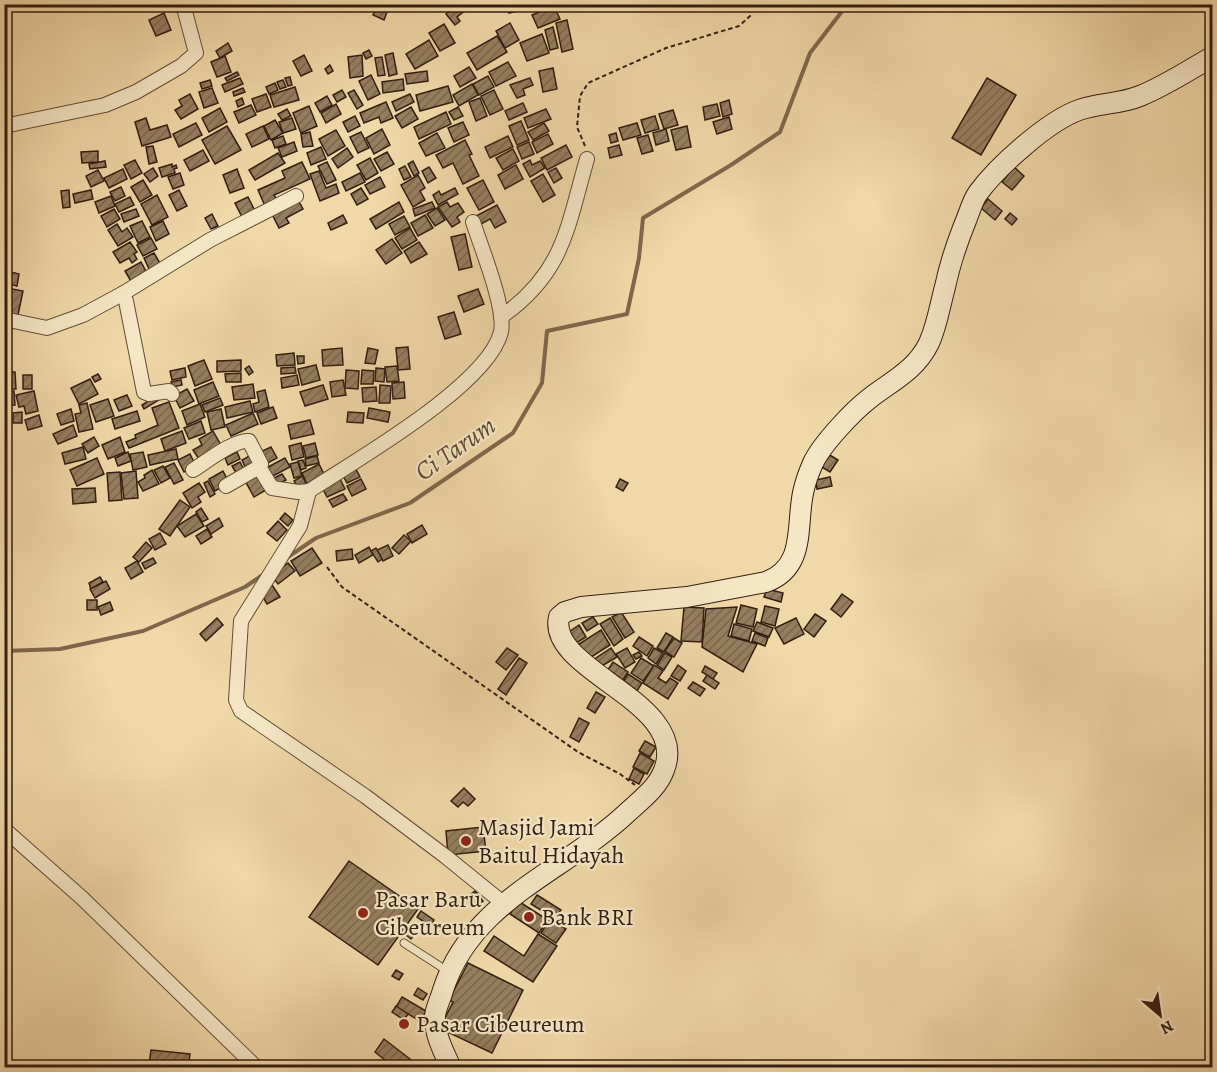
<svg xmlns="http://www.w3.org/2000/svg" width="1217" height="1072" viewBox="0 0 1217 1072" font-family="Alegreya,serif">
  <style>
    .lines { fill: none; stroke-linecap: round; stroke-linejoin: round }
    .stream { stroke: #7e674d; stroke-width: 4 }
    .building { fill: url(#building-hatch); stroke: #331d11; stroke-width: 1.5 }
    .service-casing { stroke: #624c37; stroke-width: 9 }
    .minor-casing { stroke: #624c37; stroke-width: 16 }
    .secondary-casing { stroke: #331d11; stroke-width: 22 }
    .path { stroke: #331d11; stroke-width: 2; stroke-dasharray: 4.5 3; stroke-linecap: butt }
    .service { stroke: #f5e6c6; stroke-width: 7 }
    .minor { stroke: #f5e6c6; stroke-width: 14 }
    .secondary { stroke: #f5e6c6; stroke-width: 20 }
    .poi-dot { fill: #8f2418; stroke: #f5e6c6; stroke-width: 2 }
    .labels { text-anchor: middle; stroke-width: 4.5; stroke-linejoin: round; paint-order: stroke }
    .poi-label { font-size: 24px; fill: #331d11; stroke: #f5e6c6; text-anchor: start }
    .water-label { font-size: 26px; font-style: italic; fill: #5f4834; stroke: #f5e6c6 }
  </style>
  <defs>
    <pattern id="building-hatch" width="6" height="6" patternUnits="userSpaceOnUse" patternTransform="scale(1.5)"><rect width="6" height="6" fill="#957e60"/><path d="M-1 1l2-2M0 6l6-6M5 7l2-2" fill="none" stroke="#7a674e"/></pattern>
  </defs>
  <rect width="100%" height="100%" fill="#f0d8a8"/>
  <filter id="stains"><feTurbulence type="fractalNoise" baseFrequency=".00333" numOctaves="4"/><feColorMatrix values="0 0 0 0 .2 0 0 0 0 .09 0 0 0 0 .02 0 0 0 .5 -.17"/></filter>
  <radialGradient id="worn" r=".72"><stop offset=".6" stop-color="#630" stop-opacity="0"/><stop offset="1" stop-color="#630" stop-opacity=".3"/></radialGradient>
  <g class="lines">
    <g class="stream">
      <polyline points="285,559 316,538 410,503 513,433 542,383 547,331 627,314 639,258 643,218 731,165 780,132 810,53 843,10 844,4"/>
      <polyline points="4,651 60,649 143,631 245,587 264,574"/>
    </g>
  </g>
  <g class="building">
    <polygon points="378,4 390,4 384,20 373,15"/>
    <polygon points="457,4 461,4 466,10 457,17 460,21 455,25 446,14"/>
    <polygon points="507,4 521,4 522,10 509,13"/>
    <polygon points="593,4 608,4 608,6 595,10"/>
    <polygon points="554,6 560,19 538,28 532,15"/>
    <polygon points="164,13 171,30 156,36 149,20"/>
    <polygon points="567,20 573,49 562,52 556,23"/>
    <polygon points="510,23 519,40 505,48 496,31"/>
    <polygon points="444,24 455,43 440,51 429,33"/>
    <polygon points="553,27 558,48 550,50 545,30"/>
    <polygon points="542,34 549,53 527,61 520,43"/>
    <polygon points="497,36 507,52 477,70 467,53"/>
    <polygon points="429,40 438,56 415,69 406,54"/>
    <polygon points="228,43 232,51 220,58 216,51"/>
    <polygon points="369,50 372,56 366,59 363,53"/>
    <polygon points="393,53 397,74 389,76 385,55"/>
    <polygon points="304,55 312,71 301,76 293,61"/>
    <polygon points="362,55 363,76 350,78 348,57"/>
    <polygon points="225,56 231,72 217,77 211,62"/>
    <polygon points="382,57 385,75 378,76 375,58"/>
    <polygon points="508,62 516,76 496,86 489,72"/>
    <polygon points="330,65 333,71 328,74 325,69"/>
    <polygon points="469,67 476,78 460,87 454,76"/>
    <polygon points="553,68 557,89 543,92 539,71"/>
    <polygon points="427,71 428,81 407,84 405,74"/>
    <polygon points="237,72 239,75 227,81 225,78"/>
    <polygon points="371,75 380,94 368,100 359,81"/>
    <polygon points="488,76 494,87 479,95 473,84"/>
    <polygon points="290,77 292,85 288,86 285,78"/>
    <polygon points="240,78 243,84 225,92 222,85"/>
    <polygon points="530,78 533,85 523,89 525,95 517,98 510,85"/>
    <polygon points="987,78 1016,95 981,155 952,138"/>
    <polygon points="403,79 404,90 383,93 382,82"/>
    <polygon points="210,80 212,86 202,89 200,83"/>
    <polygon points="283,80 286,87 280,89 277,82"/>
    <polygon points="275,83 278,90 269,94 266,87"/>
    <polygon points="472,84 478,95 459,106 453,95"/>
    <polygon points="448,86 453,102 420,111 416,95"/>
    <polygon points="295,87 299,100 274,107 270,95"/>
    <polygon points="212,88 218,103 204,108 199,92"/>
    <polygon points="243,88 245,92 234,96 233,92"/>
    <polygon points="342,90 346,97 337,102 333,95"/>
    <polygon points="354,90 363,105 357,109 348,93"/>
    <polygon points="494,90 503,109 490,115 481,96"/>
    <polygon points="190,94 198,109 181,119 175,110 182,106 179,100"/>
    <polygon points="266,94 271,107 257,112 252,99"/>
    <polygon points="410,94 414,102 396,111 392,102"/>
    <polygon points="327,96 332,105 320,112 315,103"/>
    <polygon points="242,98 244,104 238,107 236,101"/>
    <polygon points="480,98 487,116 476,121 469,102"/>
    <polygon points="729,100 732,114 723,117 720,103"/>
    <polygon points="386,102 393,118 381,123 379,117 364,123 360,113"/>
    <polygon points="523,103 527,112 509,120 505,111"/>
    <polygon points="336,104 341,114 326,123 321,113"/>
    <polygon points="717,104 720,116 705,120 703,107"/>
    <polygon points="251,105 256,115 239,123 234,112"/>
    <polygon points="309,106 317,126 301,133 293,113"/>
    <polygon points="411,107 418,119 402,128 395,116"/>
    <polygon points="458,107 463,116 454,120 449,112"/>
    <polygon points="220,108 227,122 209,132 202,118"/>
    <polygon points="287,109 291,116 282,120 278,114"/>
    <polygon points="546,109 551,119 528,128 524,118"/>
    <polygon points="673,110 678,125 664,129 659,114"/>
    <polygon points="446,112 451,124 419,139 414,127"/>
    <polygon points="355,116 360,126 348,132 343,122"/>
    <polygon points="655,116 659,129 645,133 641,120"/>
    <polygon points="729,117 732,129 717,134 713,122"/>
    <polygon points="146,118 150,130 167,125 171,137 142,146 135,122"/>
    <polygon points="292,118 296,129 283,133 279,122"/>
    <polygon points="275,120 283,133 271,140 264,126"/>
    <polygon points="521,121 529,140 517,145 509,126"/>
    <polygon points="463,122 469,135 454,142 448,128"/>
    <polygon points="196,123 202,135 179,147 173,134"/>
    <polygon points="544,123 549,131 533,140 528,132"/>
    <polygon points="637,123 641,135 623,140 619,128"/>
    <polygon points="227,126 241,150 215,164 202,140"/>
    <polygon points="263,126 269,139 252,147 246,134"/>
    <polygon points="687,126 691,147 676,150 671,130"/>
    <polygon points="382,129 390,145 374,154 366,138"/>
    <polygon points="666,129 669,141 656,145 653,133"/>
    <polygon points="336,130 345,146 328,156 319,139"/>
    <polygon points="310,132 313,146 303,147 301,134"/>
    <polygon points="361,132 369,148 358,153 350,137"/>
    <polygon points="437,133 445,148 426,156 419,143"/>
    <polygon points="616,133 618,141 611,143 609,135"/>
    <polygon points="548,134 553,144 537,153 532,142"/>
    <polygon points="648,135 653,151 642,154 637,138"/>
    <polygon points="283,136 286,144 275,148 272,140"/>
    <polygon points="508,136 513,147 490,158 485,147"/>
    <polygon points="465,140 472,154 469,155 479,176 463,184 453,163 443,168 436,155"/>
    <polygon points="294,142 297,151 282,157 278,148"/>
    <polygon points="529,142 534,154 522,159 517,147"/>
    <polygon points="566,145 572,157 547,170 541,158"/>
    <polygon points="619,145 622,155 610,158 608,148"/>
    <polygon points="153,146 157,162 149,164 146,147"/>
    <polygon points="321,147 326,159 311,165 307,153"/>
    <polygon points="347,148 353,157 338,168 332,159"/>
    <polygon points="513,149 519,161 503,170 496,158"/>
    <polygon points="203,150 209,161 190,171 184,160"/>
    <polygon points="98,151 98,162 82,163 81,152"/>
    <polygon points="387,152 394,164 381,171 374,159"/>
    <polygon points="278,153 285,163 255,180 249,170"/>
    <polygon points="370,158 378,173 366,180 357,165"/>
    <polygon points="135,160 142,173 131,179 124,165"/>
    <polygon points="530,160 532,165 540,161 545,168 530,177 523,164"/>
    <polygon points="105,161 106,167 90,169 89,164"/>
    <polygon points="413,161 419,173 414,176 408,164"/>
    <polygon points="302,162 310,179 274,195 277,200 265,206 258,190 285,178 282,171"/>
    <polygon points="327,162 336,180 327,184 318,166"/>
    <polygon points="172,164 172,167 176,165 177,168 174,169 175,173 162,177 159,168"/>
    <polygon points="516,165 523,179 505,189 498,175"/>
    <polygon points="405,166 411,177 404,180 399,169"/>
    <polygon points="429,167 436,178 428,183 422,171"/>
    <polygon points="1014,167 1024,176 1012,190 1002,182"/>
    <polygon points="153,168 158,176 150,182 144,174"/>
    <polygon points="556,168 562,178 554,183 548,172"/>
    <polygon points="123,169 127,179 109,188 104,178"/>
    <polygon points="237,169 244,188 230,193 223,175"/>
    <polygon points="98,170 104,181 91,187 86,176"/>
    <polygon points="319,171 326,188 336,184 339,193 320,201 310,174"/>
    <polygon points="180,173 184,185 173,189 168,177"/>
    <polygon points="360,173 365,182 346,191 342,182"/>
    <polygon points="543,174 555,195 543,202 531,181"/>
    <polygon points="418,175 425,188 420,191 425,200 413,207 401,185"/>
    <polygon points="380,177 385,187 370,194 365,185"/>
    <polygon points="143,180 152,195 140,202 131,187"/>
    <polygon points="483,180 494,202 479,210 467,188"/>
    <polygon points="121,187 125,196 115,201 110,192"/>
    <polygon points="361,188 368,199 357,205 351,194"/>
    <polygon points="455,188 458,194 438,205 433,195 439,191 441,195"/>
    <polygon points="69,190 70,207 63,208 61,191"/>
    <polygon points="91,190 93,199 75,203 73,194"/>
    <polygon points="179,190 187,206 177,211 169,195"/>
    <polygon points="157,195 168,217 152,225 141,204"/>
    <polygon points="111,196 115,206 99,213 95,202"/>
    <polygon points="130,197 134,205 119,212 115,204"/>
    <polygon points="248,197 255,211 242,217 235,203"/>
    <polygon points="297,198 303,209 286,218 289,223 279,228 271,212"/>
    <polygon points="988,199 1002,211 995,220 981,208"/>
    <polygon points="399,202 404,212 376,229 370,219"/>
    <polygon points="432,202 435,208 415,216 413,209"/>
    <polygon points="447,202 450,207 458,203 464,212 457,217 460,222 452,227 438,207"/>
    <polygon points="497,205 506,222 495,228 490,219 481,224 476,216"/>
    <polygon points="437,208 445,220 435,226 427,214"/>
    <polygon points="114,209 120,219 107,227 101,216"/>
    <polygon points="136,209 139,216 124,222 121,214"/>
    <polygon points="1010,213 1017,219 1012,225 1005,219"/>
    <polygon points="212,214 218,226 211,229 205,218"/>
    <polygon points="343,215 347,223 331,230 328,223"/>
    <polygon points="425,215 433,228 418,236 411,223"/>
    <polygon points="404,216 410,227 395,235 389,224"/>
    <polygon points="142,221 150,237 138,243 130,226"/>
    <polygon points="163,221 169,234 156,241 150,227"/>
    <polygon points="117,224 122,232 127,228 133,237 118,246 108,230"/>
    <polygon points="410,228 417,240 402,249 395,238"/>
    <polygon points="465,234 472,267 459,270 451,237"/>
    <polygon points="151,238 157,249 143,256 137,245"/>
    <polygon points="392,239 402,253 386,264 376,250"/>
    <polygon points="130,242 137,252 134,254 137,259 132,263 129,258 120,263 113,252"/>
    <polygon points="419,242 427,254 411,263 404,251"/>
    <polygon points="154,253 161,265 150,271 144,258"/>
    <polygon points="141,262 148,275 132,283 125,271"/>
    <polygon points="11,272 19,274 17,286 9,284"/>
    <polygon points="4,275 8,275 4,295"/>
    <polygon points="7,288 23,291 18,315 4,313"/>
    <polygon points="478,289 484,304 464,312 458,296"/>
    <polygon points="454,312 461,334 445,339 438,317"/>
    <polygon points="408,347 410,369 398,370 396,348"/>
    <polygon points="342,348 343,365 323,366 322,350"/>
    <polygon points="368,348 378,350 375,364 365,363"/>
    <polygon points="4,352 9,352 8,369 4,369"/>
    <polygon points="294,353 295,365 277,366 276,355"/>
    <polygon points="297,356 304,356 304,363 298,364"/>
    <polygon points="204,360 212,379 195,386 188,366"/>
    <polygon points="241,360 241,371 217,372 217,361"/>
    <polygon points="316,365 320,380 302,385 298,369"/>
    <polygon points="249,366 253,372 249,375 245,369"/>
    <polygon points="397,366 399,381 387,382 385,367"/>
    <polygon points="295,367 296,373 281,374 281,368"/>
    <polygon points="185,368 186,377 172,380 170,371"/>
    <polygon points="376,368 385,369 384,382 375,381"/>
    <polygon points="346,370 359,371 358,389 345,388"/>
    <polygon points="362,370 374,371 373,384 361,384"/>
    <polygon points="10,372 15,372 16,389 10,389"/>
    <polygon points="241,373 241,382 226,382 225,374"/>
    <polygon points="98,374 101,379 95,382 92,377"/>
    <rect x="23" y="375" width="9" height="14"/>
    <polygon points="297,375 299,385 282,388 281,378"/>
    <polygon points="7,377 8,390 4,390 4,378"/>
    <polygon points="90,379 98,394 79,404 71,388"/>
    <polygon points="181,380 182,385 173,387 171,382"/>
    <polygon points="343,380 346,395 332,397 330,382"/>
    <polygon points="213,382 219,396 199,404 194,390"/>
    <polygon points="404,382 405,398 393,399 392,383"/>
    <polygon points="253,384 255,398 234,400 232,387"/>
    <polygon points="323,385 328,399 305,406 300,392"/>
    <polygon points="380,385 391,386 390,403 379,403"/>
    <polygon points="376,387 377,401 363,402 362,388"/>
    <polygon points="187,389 194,401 180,408 174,396"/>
    <polygon points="265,390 269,407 255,412 253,404 259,402 257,392"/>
    <polygon points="14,391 15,405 4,406 4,392"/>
    <polygon points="34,391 38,411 26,414 24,406 19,407 16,395"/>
    <polygon points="159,394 162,398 144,409 142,405"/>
    <polygon points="127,395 132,406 119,411 114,400"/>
    <polygon points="220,398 223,405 205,412 202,405"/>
    <polygon points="108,399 114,416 96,422 90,405"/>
    <polygon points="250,401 253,412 227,418 225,407"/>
    <polygon points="169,402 179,428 129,448 126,442 136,438 135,435 158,425 152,408"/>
    <polygon points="87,403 93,429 79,432 75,414 81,413 79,405"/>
    <polygon points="200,404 205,417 187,425 182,411"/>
    <polygon points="273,407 277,418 261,424 257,413"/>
    <polygon points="369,408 390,412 388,422 367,418"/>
    <polygon points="71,409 74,421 61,425 57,414"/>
    <polygon points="221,409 225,427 211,430 207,412"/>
    <polygon points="137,411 140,421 115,429 112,419"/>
    <polygon points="22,412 22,423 13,423 13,413"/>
    <polygon points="348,412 364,413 363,423 347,422"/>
    <polygon points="253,413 258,424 231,436 226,425"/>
    <polygon points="39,415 42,426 28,430 25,420"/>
    <polygon points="310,420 314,434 291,439 288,425"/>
    <polygon points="201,421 205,433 189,439 184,428"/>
    <polygon points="73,425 77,436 58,444 53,434"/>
    <polygon points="182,431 186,443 165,451 161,439"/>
    <polygon points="213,431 222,447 199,459 193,450 202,445 199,439"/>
    <polygon points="94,437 99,446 88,453 82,444"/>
    <polygon points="120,437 125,452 108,459 102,445"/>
    <polygon points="301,443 304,457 292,460 289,446"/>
    <polygon points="315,443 318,455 306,458 303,446"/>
    <polygon points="83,447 86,459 65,464 62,453"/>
    <polygon points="271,447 277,458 264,465 258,453"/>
    <polygon points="176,449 178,459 150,465 148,455"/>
    <polygon points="128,452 131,461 118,466 115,458"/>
    <polygon points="143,452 147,467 133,470 130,454"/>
    <polygon points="237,452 240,459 228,465 225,458"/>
    <polygon points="190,454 196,466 184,472 178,460"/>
    <polygon points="253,454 259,466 247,471 242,460"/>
    <polygon points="828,454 838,460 830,472 820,466"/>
    <polygon points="317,456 319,463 306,466 305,459"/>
    <polygon points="97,458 104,474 77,486 70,470"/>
    <polygon points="285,458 290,467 271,477 266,468"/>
    <polygon points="303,460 306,468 301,470 298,461"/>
    <polygon points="240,462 245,472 238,476 232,466"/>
    <polygon points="298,462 302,476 294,478 290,464"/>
    <polygon points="174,463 183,480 174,484 165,467"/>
    <polygon points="319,464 324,474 307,484 302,473"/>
    <polygon points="163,466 170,478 161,483 154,470"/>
    <polygon points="355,467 360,477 347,483 342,474"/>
    <polygon points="152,470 159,484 143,491 138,482 145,478 144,475"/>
    <polygon points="136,471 138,498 124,499 121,473"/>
    <polygon points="223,471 229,483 215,491 209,479"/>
    <polygon points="255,471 266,490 254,497 243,477"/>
    <polygon points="120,472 122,500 109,501 107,473"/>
    <polygon points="282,474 286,480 273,487 270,480"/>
    <polygon points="302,476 306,483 298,487 294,481"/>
    <polygon points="339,477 345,489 327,497 321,485"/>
    <polygon points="830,477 832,486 817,489 816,480"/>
    <polygon points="361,479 366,489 352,496 347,486"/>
    <polygon points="620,479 628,483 623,491 616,487"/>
    <polygon points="208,481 215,494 210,497 204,483"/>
    <polygon points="199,483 205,492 198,497 201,502 192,508 183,493"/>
    <polygon points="95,488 96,502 73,504 72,489"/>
    <polygon points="343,494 347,500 333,507 329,500"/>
    <polygon points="180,500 190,507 170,536 159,529"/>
    <polygon points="201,508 208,519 202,522 196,512"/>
    <polygon points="285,513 293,520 288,526 280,519"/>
    <polygon points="196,514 204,526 185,537 177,526"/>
    <polygon points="219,518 223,526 211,534 206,526"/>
    <polygon points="278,521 287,530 277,541 267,533"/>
    <polygon points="422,525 427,534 412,543 407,534"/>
    <polygon points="207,529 212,537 201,544 196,536"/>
    <polygon points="160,533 166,544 155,550 149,539"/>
    <polygon points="404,535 411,541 399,554 392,548"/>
    <polygon points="146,542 152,548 139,562 133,557"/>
    <polygon points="388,545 393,556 383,561 377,550"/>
    <polygon points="369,547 373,555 359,563 355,555"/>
    <polygon points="312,548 322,563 300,576 291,561"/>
    <polygon points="376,548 382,559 378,562 371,551"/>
    <polygon points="352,549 353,559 337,561 336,551"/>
    <polygon points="153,558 156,563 145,569 142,563"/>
    <polygon points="137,561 143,572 131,579 125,568"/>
    <polygon points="288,563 295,571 278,584 272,576"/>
    <polygon points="100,577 103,582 91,589 89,583"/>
    <polygon points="106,581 110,589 95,598 90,589"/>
    <polygon points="272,585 280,597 267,604 260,592"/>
    <polygon points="767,589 783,593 781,602 764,597"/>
    <polygon points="842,594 853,602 841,617 831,609"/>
    <rect x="87" y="600" width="10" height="10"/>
    <polygon points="110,602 113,610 101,615 98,607"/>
    <polygon points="741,605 757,609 753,627 736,623"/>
    <polygon points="765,606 779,609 775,626 761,622"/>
    <polygon points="684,607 704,608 702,642 681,641"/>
    <polygon points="737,607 728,636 757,644 743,672 702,647 706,609"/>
    <polygon points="621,612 634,632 625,638 612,617"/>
    <polygon points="815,614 826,621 814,637 804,629"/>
    <polygon points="593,617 598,624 587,631 582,623"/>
    <polygon points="217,618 223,625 206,641 200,634"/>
    <polygon points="610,618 623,639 614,646 600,624"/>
    <polygon points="796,618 804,634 784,644 775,628"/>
    <polygon points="757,622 773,628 769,637 753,631"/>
    <polygon points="734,624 752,629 749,641 731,636"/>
    <polygon points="579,625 586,637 573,645 566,634"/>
    <polygon points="601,630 610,645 585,661 576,646"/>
    <polygon points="666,633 673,637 664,652 657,648"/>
    <polygon points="755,633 768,638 765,646 752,641"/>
    <polygon points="639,637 653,646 647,656 633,646"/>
    <polygon points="674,638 682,643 674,657 665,651"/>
    <polygon points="507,648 518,655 506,670 496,662"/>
    <polygon points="611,648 617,657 595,670 590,662"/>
    <polygon points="627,648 635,662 625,668 616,654"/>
    <polygon points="654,648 663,653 656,664 648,658"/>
    <polygon points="639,652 642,656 636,659 633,655"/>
    <polygon points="665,653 672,657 664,670 657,665"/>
    <polygon points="519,658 527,663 506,695 498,689"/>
    <polygon points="641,658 654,666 643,681 631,673"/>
    <polygon points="613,662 628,672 622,681 607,671"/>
    <polygon points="654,665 663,671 658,678 666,683 670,678 678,683 668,699 643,683"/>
    <polygon points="678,665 686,671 680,681 671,676"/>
    <polygon points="705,666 717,673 713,679 702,672"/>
    <polygon points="628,674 642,683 637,691 623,682"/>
    <polygon points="707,675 719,683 715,689 703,681"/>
    <polygon points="693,682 705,689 700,696 688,688"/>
    <polygon points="596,692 605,697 595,713 587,708"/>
    <polygon points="579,718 589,723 579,742 570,737"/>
    <polygon points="645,741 656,747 650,757 639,751"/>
    <polygon points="640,753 654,761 647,774 633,767"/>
    <polygon points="634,768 644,774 639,784 629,779"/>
    <polygon points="464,788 475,799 468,806 463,802 458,807 451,801"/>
    <polygon points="483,827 486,851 448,855 446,831"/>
    <polygon points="349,861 418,909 378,965 309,917"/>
    <polygon points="475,891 483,901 474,908 466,898"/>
    <polygon points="537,895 561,910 555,919 531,904"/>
    <polygon points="518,901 548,920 539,933 510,914"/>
    <polygon points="421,911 434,920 430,926 417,917"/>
    <polygon points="550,919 566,929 556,943 541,933"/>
    <polygon points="413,926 418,929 411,939 406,935"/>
    <polygon points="538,934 557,946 533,982 484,951 494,936 524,956"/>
    <polygon points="468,963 523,990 492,1053 443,1030 446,1024 443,1022 453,1002 449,1000"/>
    <polygon points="396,970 403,974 399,980 392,976"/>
    <polygon points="418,988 427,994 423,1000 414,995"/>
    <polygon points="402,997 426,1011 420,1021 396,1007"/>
    <polygon points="396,1006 408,1014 404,1020 392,1012"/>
    <polygon points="384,1039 419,1066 418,1068 395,1068 375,1052"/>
    <polygon points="151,1050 190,1054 188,1068 149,1064"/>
  </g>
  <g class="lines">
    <defs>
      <polyline id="service" points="404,943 449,972"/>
      <g id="minor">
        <polyline points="4,126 105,105 136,92 181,66 196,53 183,4"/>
        <path d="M473,222C481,247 506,308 501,332C488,385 356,460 309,491L300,526L241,621L236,700L241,711L365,796L445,856L503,903"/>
        <polyline points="122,294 210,240 296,196"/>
        <path d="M501,317C564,273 567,228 587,159"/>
        <polyline points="4,319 47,328 83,315 122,294 126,301 144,392 149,394 169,391 172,394"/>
        <path d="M193,470C206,462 235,439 249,441L261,464L259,467"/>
        <polyline points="226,486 259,467 272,488 298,492 309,491"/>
        <polyline points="4,829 82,898 257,1068"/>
      </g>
      <path id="secondary" d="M451,1068C444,1052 434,1034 435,1016C436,1007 441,998 443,990C472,899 565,872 629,811C642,799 658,787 664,770C691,702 546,671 559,617L565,612L581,607L687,597L766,582C806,567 796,527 803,493C805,483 809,472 813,463C822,444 853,411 870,398C892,381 916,370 929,343C937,326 940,305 945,287C950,263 958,240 967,218C970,210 973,200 978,193C998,166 1048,121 1079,110C1099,103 1121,104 1140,96C1165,86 1189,70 1212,57"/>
    </defs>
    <use href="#service" class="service-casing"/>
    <use href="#minor" class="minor-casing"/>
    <use href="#secondary" class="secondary-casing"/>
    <g class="path">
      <polyline points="585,146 577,127 580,96 588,83 666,48 739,26 750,16 750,4"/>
      <polyline points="327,567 342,587 578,752 620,774 635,785"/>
    </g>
    <use href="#service" class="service"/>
    <use href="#minor" class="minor"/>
    <use href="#secondary" class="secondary"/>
  </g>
  <g class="poi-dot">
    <circle cx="466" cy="841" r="6"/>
    <circle cx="363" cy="913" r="6"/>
    <circle cx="529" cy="917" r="6"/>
    <circle cx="404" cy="1024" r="6"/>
  </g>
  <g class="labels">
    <g class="poi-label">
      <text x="478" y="835">Masjid Jami<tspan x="478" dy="28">Baitul Hidayah</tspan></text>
      <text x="375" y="907">Pasar Baru<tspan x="375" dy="28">Cibeureum</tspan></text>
      <text x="541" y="925">Bank BRI</text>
      <text x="416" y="1032">Pasar Cibeureum</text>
    </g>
    <g class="water-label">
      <text transform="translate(455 448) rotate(-35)" y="9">Ci Tarum</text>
    </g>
  </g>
  <rect width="1217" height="1072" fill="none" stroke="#f0d8a8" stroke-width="24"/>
  <rect x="6" y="6" width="1205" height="1060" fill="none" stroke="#331d11" stroke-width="3"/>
  <rect x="12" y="12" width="1193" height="1048" fill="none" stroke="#331d11" stroke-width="1.5"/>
  <g transform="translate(1160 1015) rotate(151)" stroke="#f5e6c6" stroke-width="4.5" paint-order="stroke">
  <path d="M0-4.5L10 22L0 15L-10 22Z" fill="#331d11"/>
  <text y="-9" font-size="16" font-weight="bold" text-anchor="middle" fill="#331d11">N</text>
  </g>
  <rect width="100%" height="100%" filter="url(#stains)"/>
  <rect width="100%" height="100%" fill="url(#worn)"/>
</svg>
